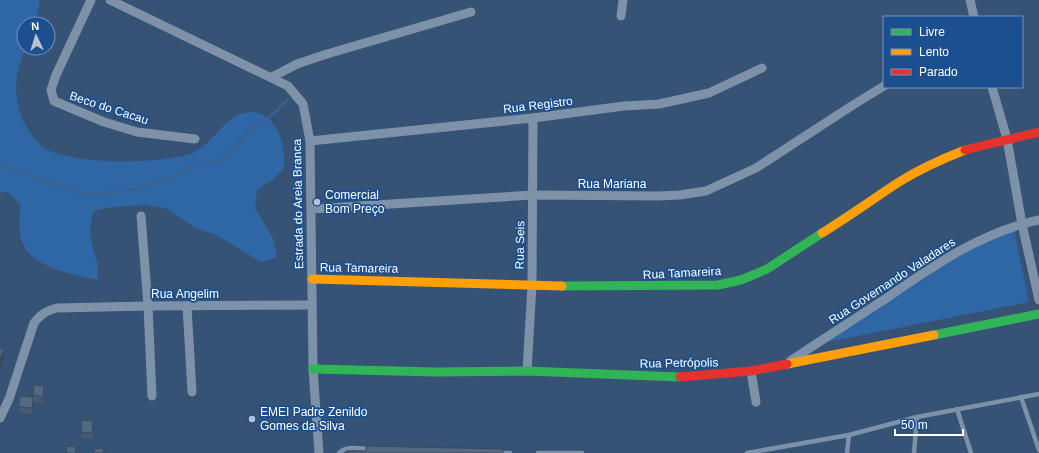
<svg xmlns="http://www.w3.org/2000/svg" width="1039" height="453" viewBox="0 0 1039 453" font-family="Arial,sans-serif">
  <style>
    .green { fill: #2f66a5 }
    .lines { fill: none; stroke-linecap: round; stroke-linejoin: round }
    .stream { stroke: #3b618d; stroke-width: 2.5 }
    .lane { stroke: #7d92a8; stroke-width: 4.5 }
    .street { stroke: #7d92a8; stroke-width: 9 }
    .fast { stroke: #30b455; stroke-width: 9 }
    .slow { stroke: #ff9f0a; stroke-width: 9 }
    .jam { stroke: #e5322d; stroke-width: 9 }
    .wall { fill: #475a72 }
    .shaded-wall { fill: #394a5c }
    .building { fill: #526984; stroke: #394a5c }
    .poi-dot { fill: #b9c2ce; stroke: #1b4f8f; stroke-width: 1.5 }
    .labels { text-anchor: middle; stroke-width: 3.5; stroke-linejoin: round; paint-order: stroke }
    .street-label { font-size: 12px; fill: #fff; stroke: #1b4f8f }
    .poi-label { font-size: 12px; fill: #fff; stroke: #1b4f8f; text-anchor: start }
  </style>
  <rect width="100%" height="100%" fill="#365274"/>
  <g class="green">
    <path d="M0,0H40L35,24H24V48H26C15,71 13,91 21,116C26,127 35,143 46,149C75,165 159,164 190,154C214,146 225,111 252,112C257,112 264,116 269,118C282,137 285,144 284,168L272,180L257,190L255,208L273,238L277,257L261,262L216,235L197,229L165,208L147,205L112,207L93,211L90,229L92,247L98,264V280C74,275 28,267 21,239C18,228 20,215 20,204L7,192L0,193Z"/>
    <polygon points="1013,225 1029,302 802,347 970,246"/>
  </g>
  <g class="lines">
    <polyline class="stream" points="0,166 82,194 119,192 137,189 171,178 189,168 224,159 248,132 277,111 287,100"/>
    <g class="lane">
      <polyline points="1021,397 1039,450"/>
      <polyline points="957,409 971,453"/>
      <path d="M339,453C346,445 361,449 371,449"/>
      <polyline points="498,453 510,453"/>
      <polyline points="538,453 582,453"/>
      <polyline points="747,453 849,435 917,417 1039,394"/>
      <polyline points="847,453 849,435"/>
      <polyline points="914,453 917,417"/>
    </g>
    <g class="street">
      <polyline points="91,0 56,75 51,90 54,101 104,122 137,132 195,139"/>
      <polyline points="110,0 288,86 303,104 310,141 313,369 319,453"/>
      <polyline points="970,0 974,17"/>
      <polyline points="621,16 623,0"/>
      <polyline points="272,77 297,64 327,54 471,12"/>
      <polyline points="992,87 1007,139 1022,224 1039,300"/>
      <polyline points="310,141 533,118 624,106 659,104 709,93 762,68"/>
      <polyline points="312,209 533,195 659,196 680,195 706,191 756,168 853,105 884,86"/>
      <polyline points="141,216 148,306 152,396"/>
      <polyline points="187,306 192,392"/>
      <path d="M790,361C822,340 853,320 885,299C933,266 981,232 1039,220"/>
      <polyline points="527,371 532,285 533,118"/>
      <polyline points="751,371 756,402"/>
      <path d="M0,418L9,399L34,323C41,314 46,311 57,308L148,306L312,305"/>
    </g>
    <g class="fast">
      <polyline points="562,286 718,285 741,280 767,269 822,233"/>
      <polyline points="934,335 1039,314"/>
      <polyline points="313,369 436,372 527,371 680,377"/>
    </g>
    <g class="slow">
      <path d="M822,233C848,217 873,199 899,182C920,169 942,159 965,150"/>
      <polyline points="312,279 562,286"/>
      <polyline points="787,364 934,335"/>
    </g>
    <g class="jam">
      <polyline points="965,150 1039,132"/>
      <polyline points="680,377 751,371 787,364"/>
    </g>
  </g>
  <g class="wall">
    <polygon points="44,392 43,403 33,402 33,395"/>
    <polygon points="33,403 32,414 19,413 19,407"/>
    <polygon points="81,421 93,432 93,438 82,439"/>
  </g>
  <g class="shaded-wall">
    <polygon points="4,349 4,359 0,369 0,360"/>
    <polygon points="44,386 44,392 43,403 43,397"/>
  </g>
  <g class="building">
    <polygon points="0,348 4,349 0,360"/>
    <polygon points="34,385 44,386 43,397 33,395"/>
    <polygon points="20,396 33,397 32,408 19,407"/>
    <polygon points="92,420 93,432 82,433 81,421"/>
    <polygon points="75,446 76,453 67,453 66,447"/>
    <polygon points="366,446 503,449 503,453 346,453 346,451 366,451"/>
    <polygon points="103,448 104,453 94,453 94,449"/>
  </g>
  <g class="poi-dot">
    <circle cx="317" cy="202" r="4"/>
    <circle cx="252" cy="419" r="4"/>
  </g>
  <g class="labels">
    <g class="street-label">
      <text transform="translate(538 105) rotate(-7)" y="4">Rua Registro</text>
      <text transform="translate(109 108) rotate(18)" y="4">Beco do Cacau</text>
      <text x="612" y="188">Rua Mariana</text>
      <text transform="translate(298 204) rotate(-91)" y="4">Estrada do Areia Branca</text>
      <text transform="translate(520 245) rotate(-89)" y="4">Rua Seis</text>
      <text transform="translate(359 268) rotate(1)" y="4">Rua Tamareira</text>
      <text transform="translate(682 273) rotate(-3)" y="4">Rua Tamareira</text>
      <text transform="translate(892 281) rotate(-33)" y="4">Rua Governando Valadares</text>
      <text x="185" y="298">Rua Angelim</text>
      <text transform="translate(679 363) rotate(-1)" y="4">Rua Petrópolis</text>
    </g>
    <g class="poi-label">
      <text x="325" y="199">Comercial<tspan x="325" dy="14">Bom Preço</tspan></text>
      <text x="260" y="416">EMEI Padre Zenildo<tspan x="260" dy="14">Gomes da Silva</tspan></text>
    </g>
  </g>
  <rect x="883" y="16" width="140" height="72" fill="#1b4f8f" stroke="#7695bc"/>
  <rect x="891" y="29" width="20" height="6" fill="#30b455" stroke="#7695bc"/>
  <text x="919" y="36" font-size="12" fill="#ffffff">Livre</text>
  <rect x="891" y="49" width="20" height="6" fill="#ff9f0a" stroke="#7695bc"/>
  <text x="919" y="56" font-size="12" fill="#ffffff">Lento</text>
  <rect x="891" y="69" width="20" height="6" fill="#e5322d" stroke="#7695bc"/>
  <text x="919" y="76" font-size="12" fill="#ffffff">Parado</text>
  <g transform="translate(36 36) rotate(356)"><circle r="19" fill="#1b4f8f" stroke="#7695bc"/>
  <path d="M0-3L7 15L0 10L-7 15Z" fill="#b9c2ce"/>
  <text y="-6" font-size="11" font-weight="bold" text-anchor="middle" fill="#ffffff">N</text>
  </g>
  <path d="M895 429v6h68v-6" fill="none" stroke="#ffffff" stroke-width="2"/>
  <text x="901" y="429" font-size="12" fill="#ffffff" stroke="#1b4f8f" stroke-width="3" paint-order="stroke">50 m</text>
</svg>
